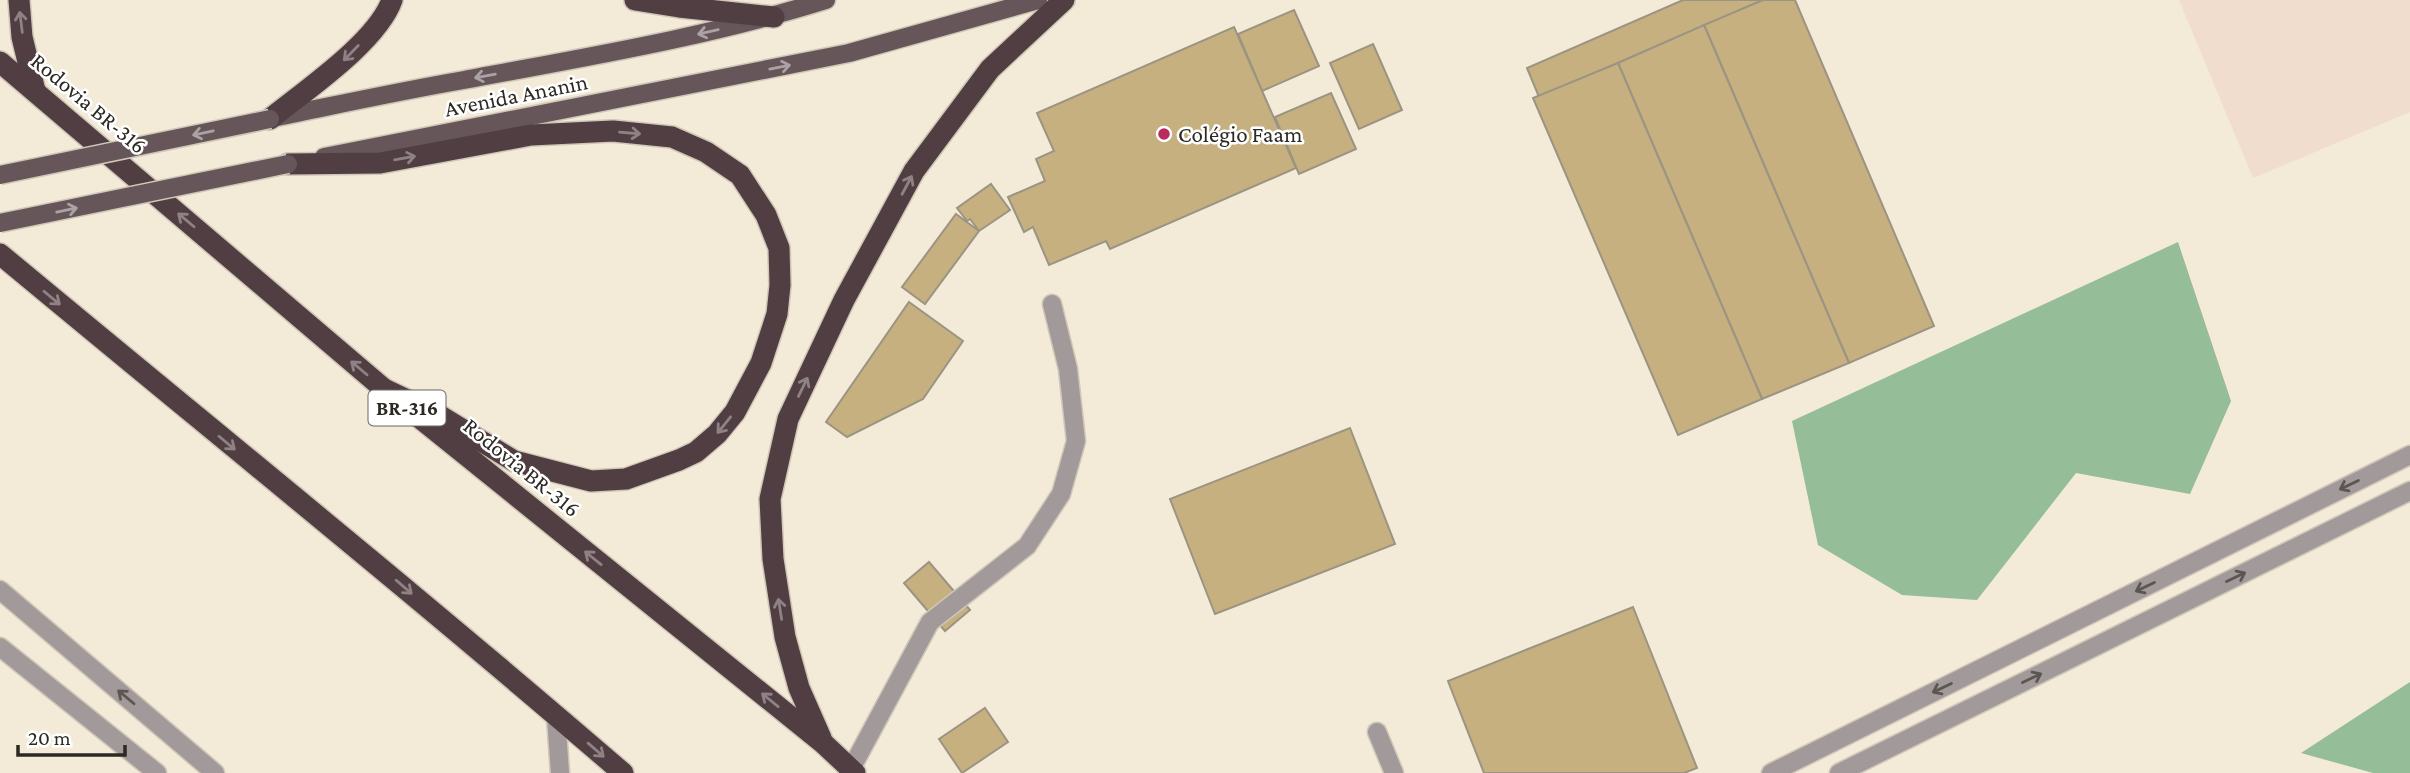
<svg xmlns="http://www.w3.org/2000/svg" width="2410" height="773" viewBox="0 0 2410 773" font-family="'Crimson Pro',serif">
  <style>
    .industrial { fill: #f1ddce }
    .forest { fill: #94bd98 }
    .building { fill: #c6b080; stroke: #9c9483; stroke-width: 2 }
    .lines { fill: none; stroke-linecap: round; stroke-linejoin: round }
    .minor-casing { stroke: #cfc7b7; stroke-width: 21 }
    .major-casing { stroke: #cfc7b7; stroke-width: 21 }
    .highway-casing { stroke: #cfc7b7; stroke-width: 24 }
    .minor { stroke: #a2999a; stroke-width: 18 }
    .major { stroke: #665659; stroke-width: 18 }
    .highway { stroke: #513e42; stroke-width: 21 }
    .major-bridge-casing { stroke: #cfc7b7; stroke-width: 21; stroke-linecap: butt }
    .major-bridge { stroke: #665659; stroke-width: 18 }
    .oneway { stroke: #8e8284 }
    .oneway2 { stroke: #aba2a4 }
    .oneway3 { stroke: #5b5652 }
    .poi-dot { fill: #b92b5d; stroke: #fff; stroke-width: 2.5 }
    .labels { text-anchor: middle; stroke-width: 5; stroke-linejoin: round; paint-order: stroke }
    .shield { fill: #fff; stroke: #6b6964; stroke-width: 2 }
    .shield-label { font-size: 21px; font-weight: bold; fill: #2c2922 }
    .street-label { font-size: 23px; fill: #2c2922; stroke: #fff }
    .poi-label { font-size: 23px; fill: #2c2922; stroke: #fff; text-anchor: start }
  </style>
  <rect width="100%" height="100%" fill="#f3ead8"/>
  <polygon class="industrial" points="2179,0 2410,0 2410,112 2253,178"/>
  <g class="forest">
    <polygon points="2178,242 2231,401 2190,494 2076,473 1977,600 1902,595 1818,545 1792,421"/>
    <polygon points="2410,682 2410,773 2373,773 2301,753"/>
  </g>
  <g class="building">
    <polygon points="1683,0 1763,0 1539,97 1527,68"/>
    <polygon points="1763,0 1795,0 1934,326 1849,363 1704,25"/>
    <polygon points="1294,10 1319,66 1262,91 1238,34"/>
    <polygon points="1704,25 1849,363 1762,399 1618,63"/>
    <polygon points="1234,27 1296,168 1110,249 1106,241 1049,265 1033,227 1024,232 1008,197 1045,181 1036,159 1054,151 1037,113"/>
    <polygon points="1373,44 1402,110 1359,129 1330,63"/>
    <polygon points="1618,63 1762,399 1678,435 1533,98"/>
    <polygon points="1331,93 1356,149 1299,174 1275,117"/>
    <polygon points="991,184 1010,210 979,231 970,219 967,221 957,208"/>
    <polygon points="956,214 979,231 925,304 902,287"/>
    <polygon points="909,302 963,341 923,399 847,437 826,422"/>
    <polygon points="1350,428 1395,544 1215,614 1170,499"/>
    <polygon points="929,562 970,610 945,631 904,583"/>
    <polygon points="1633,607 1697,768 1684,773 1484,773 1448,681"/>
    <polygon points="985,708 1008,742 962,773 939,739"/>
  </g>
  <g class="lines">
    <defs>
      <g id="minor">
        <polyline points="0,590 215,773"/>
        <polyline points="0,647 157,773"/>
        <polyline points="556,716 560,773"/>
        <polyline points="1377,732 1394,773"/>
        <polyline points="851,769 930,622 1027,546 1061,494 1076,441 1068,369 1052,304"/>
        <polyline points="1771,773 2410,455"/>
        <polyline points="1839,773 2410,491"/>
      </g>
      <g id="major">
        <path d="M272,118C336,105 400,91 464,80C586,57 708,37 826,0"/>
        <polyline points="324,157 849,53 1038,0"/>
      </g>
      <g id="highway">
        <polyline points="19,0 22,37 35,91"/>
        <polyline points="635,0 679,7 774,17"/>
        <polyline points="0,62 384,389 823,743 855,773"/>
        <path d="M270,119C306,90 377,42 392,0"/>
        <polyline points="288,164 380,163 531,135 613,131 672,137 706,152 740,175 766,215 779,248 780,285 777,314 761,363 735,412 717,434 696,452 679,460 626,479 591,481 514,461 437,414 384,389"/>
        <path d="M0,254C208,427 418,596 623,773"/>
        <polyline points="821,738 799,688 785,637 773,559 770,499 788,419 844,300 914,171 990,69 1064,0"/>
      </g>
    </defs>
    <use href="#minor" class="minor-casing"/>
    <use href="#major" class="major-casing"/>
    <use href="#highway" class="highway-casing"/>
    <use href="#minor" class="minor"/>
    <use href="#major" class="major"/>
    <use href="#highway" class="highway"/>
    <defs>
      <g id="major-bridge">
        <polyline points="0,175 270,119"/>
        <polyline points="0,223 288,164"/>
      </g>
    </defs>
    <use href="#major-bridge" class="major-bridge-casing"/>
    <use href="#major-bridge" class="major-bridge"/>
  </g>
  <defs><path id="oneway-shaft" d="M-6 0H5M1.5-3L5.5 0L1.5 3" fill="none" stroke-width="1.6" stroke-linecap="round" stroke-linejoin="round" transform="scale(1.75)"/></defs>
  <g class="oneway">
    <use href="#oneway-shaft" transform="translate(21 22) rotate(-97)"/>
    <use href="#oneway-shaft" transform="translate(351 53) rotate(134)"/>
    <use href="#oneway-shaft" transform="translate(630 133) rotate(5)"/>
    <use href="#oneway-shaft" transform="translate(405 158) rotate(-10)"/>
    <use href="#oneway-shaft" transform="translate(907 185) rotate(-62)"/>
    <use href="#oneway-shaft" transform="translate(186 220) rotate(-140)"/>
    <use href="#oneway-shaft" transform="translate(52 298) rotate(40)"/>
    <use href="#oneway-shaft" transform="translate(359 368) rotate(-140)"/>
    <use href="#oneway-shaft" transform="translate(803 387) rotate(-64)"/>
    <use href="#oneway-shaft" transform="translate(724 425) rotate(129)"/>
    <use href="#oneway-shaft" transform="translate(227 443) rotate(40)"/>
    <use href="#oneway-shaft" transform="translate(593 558) rotate(-141)"/>
    <use href="#oneway-shaft" transform="translate(404 587) rotate(41)"/>
    <use href="#oneway-shaft" transform="translate(780 609) rotate(-99)"/>
    <use href="#oneway-shaft" transform="translate(770 700) rotate(-141)"/>
    <use href="#oneway-shaft" transform="translate(596 750) rotate(41)"/>
  </g>
  <g class="oneway2">
    <use href="#oneway-shaft" transform="translate(708 32) rotate(167)"/>
    <use href="#oneway-shaft" transform="translate(780 67) rotate(-11)"/>
    <use href="#oneway-shaft" transform="translate(485 76) rotate(170)"/>
    <use href="#oneway-shaft" transform="translate(203 133) rotate(168)"/>
    <use href="#oneway-shaft" transform="translate(67 210) rotate(-12)"/>
  </g>
  <g class="oneway3">
    <use href="#oneway-shaft" transform="translate(2349 485) rotate(154)"/>
    <use href="#oneway-shaft" transform="translate(2236 577) rotate(-26)"/>
    <use href="#oneway-shaft" transform="translate(2145 587) rotate(154)"/>
    <use href="#oneway-shaft" transform="translate(2032 678) rotate(-26)"/>
    <use href="#oneway-shaft" transform="translate(1942 688) rotate(154)"/>
    <use href="#oneway-shaft" transform="translate(126 697) rotate(-140)"/>
  </g>
  <circle class="poi-dot" cx="1164" cy="134" r="7"/>
  <g class="labels">
    <rect class="shield" x="368.5" y="390.5" width="77" height="35" rx="5"/>
    <g class="shield-label">
      <text x="407" y="415">BR-316</text>
    </g>
    <g class="street-label">
      <text transform="translate(516 95) rotate(-11)" y="8">Avenida Ananin</text>
      <text transform="translate(89 103) rotate(40)" y="8">Rodovia BR-316</text>
      <text transform="translate(522 467) rotate(39)" y="8">Rodovia BR-316</text>
    </g>
    <g class="poi-label">
      <text x="1178" y="142">Colégio Faam</text>
    </g>
  </g>
  <path d="M18 745v10h107v-10" fill="none" stroke="#2c2922" stroke-width="3.5"/>
  <text x="28" y="745" font-size="21" fill="#2c2922" stroke="#ffffff" stroke-width="5" paint-order="stroke">20 m</text>
</svg>
